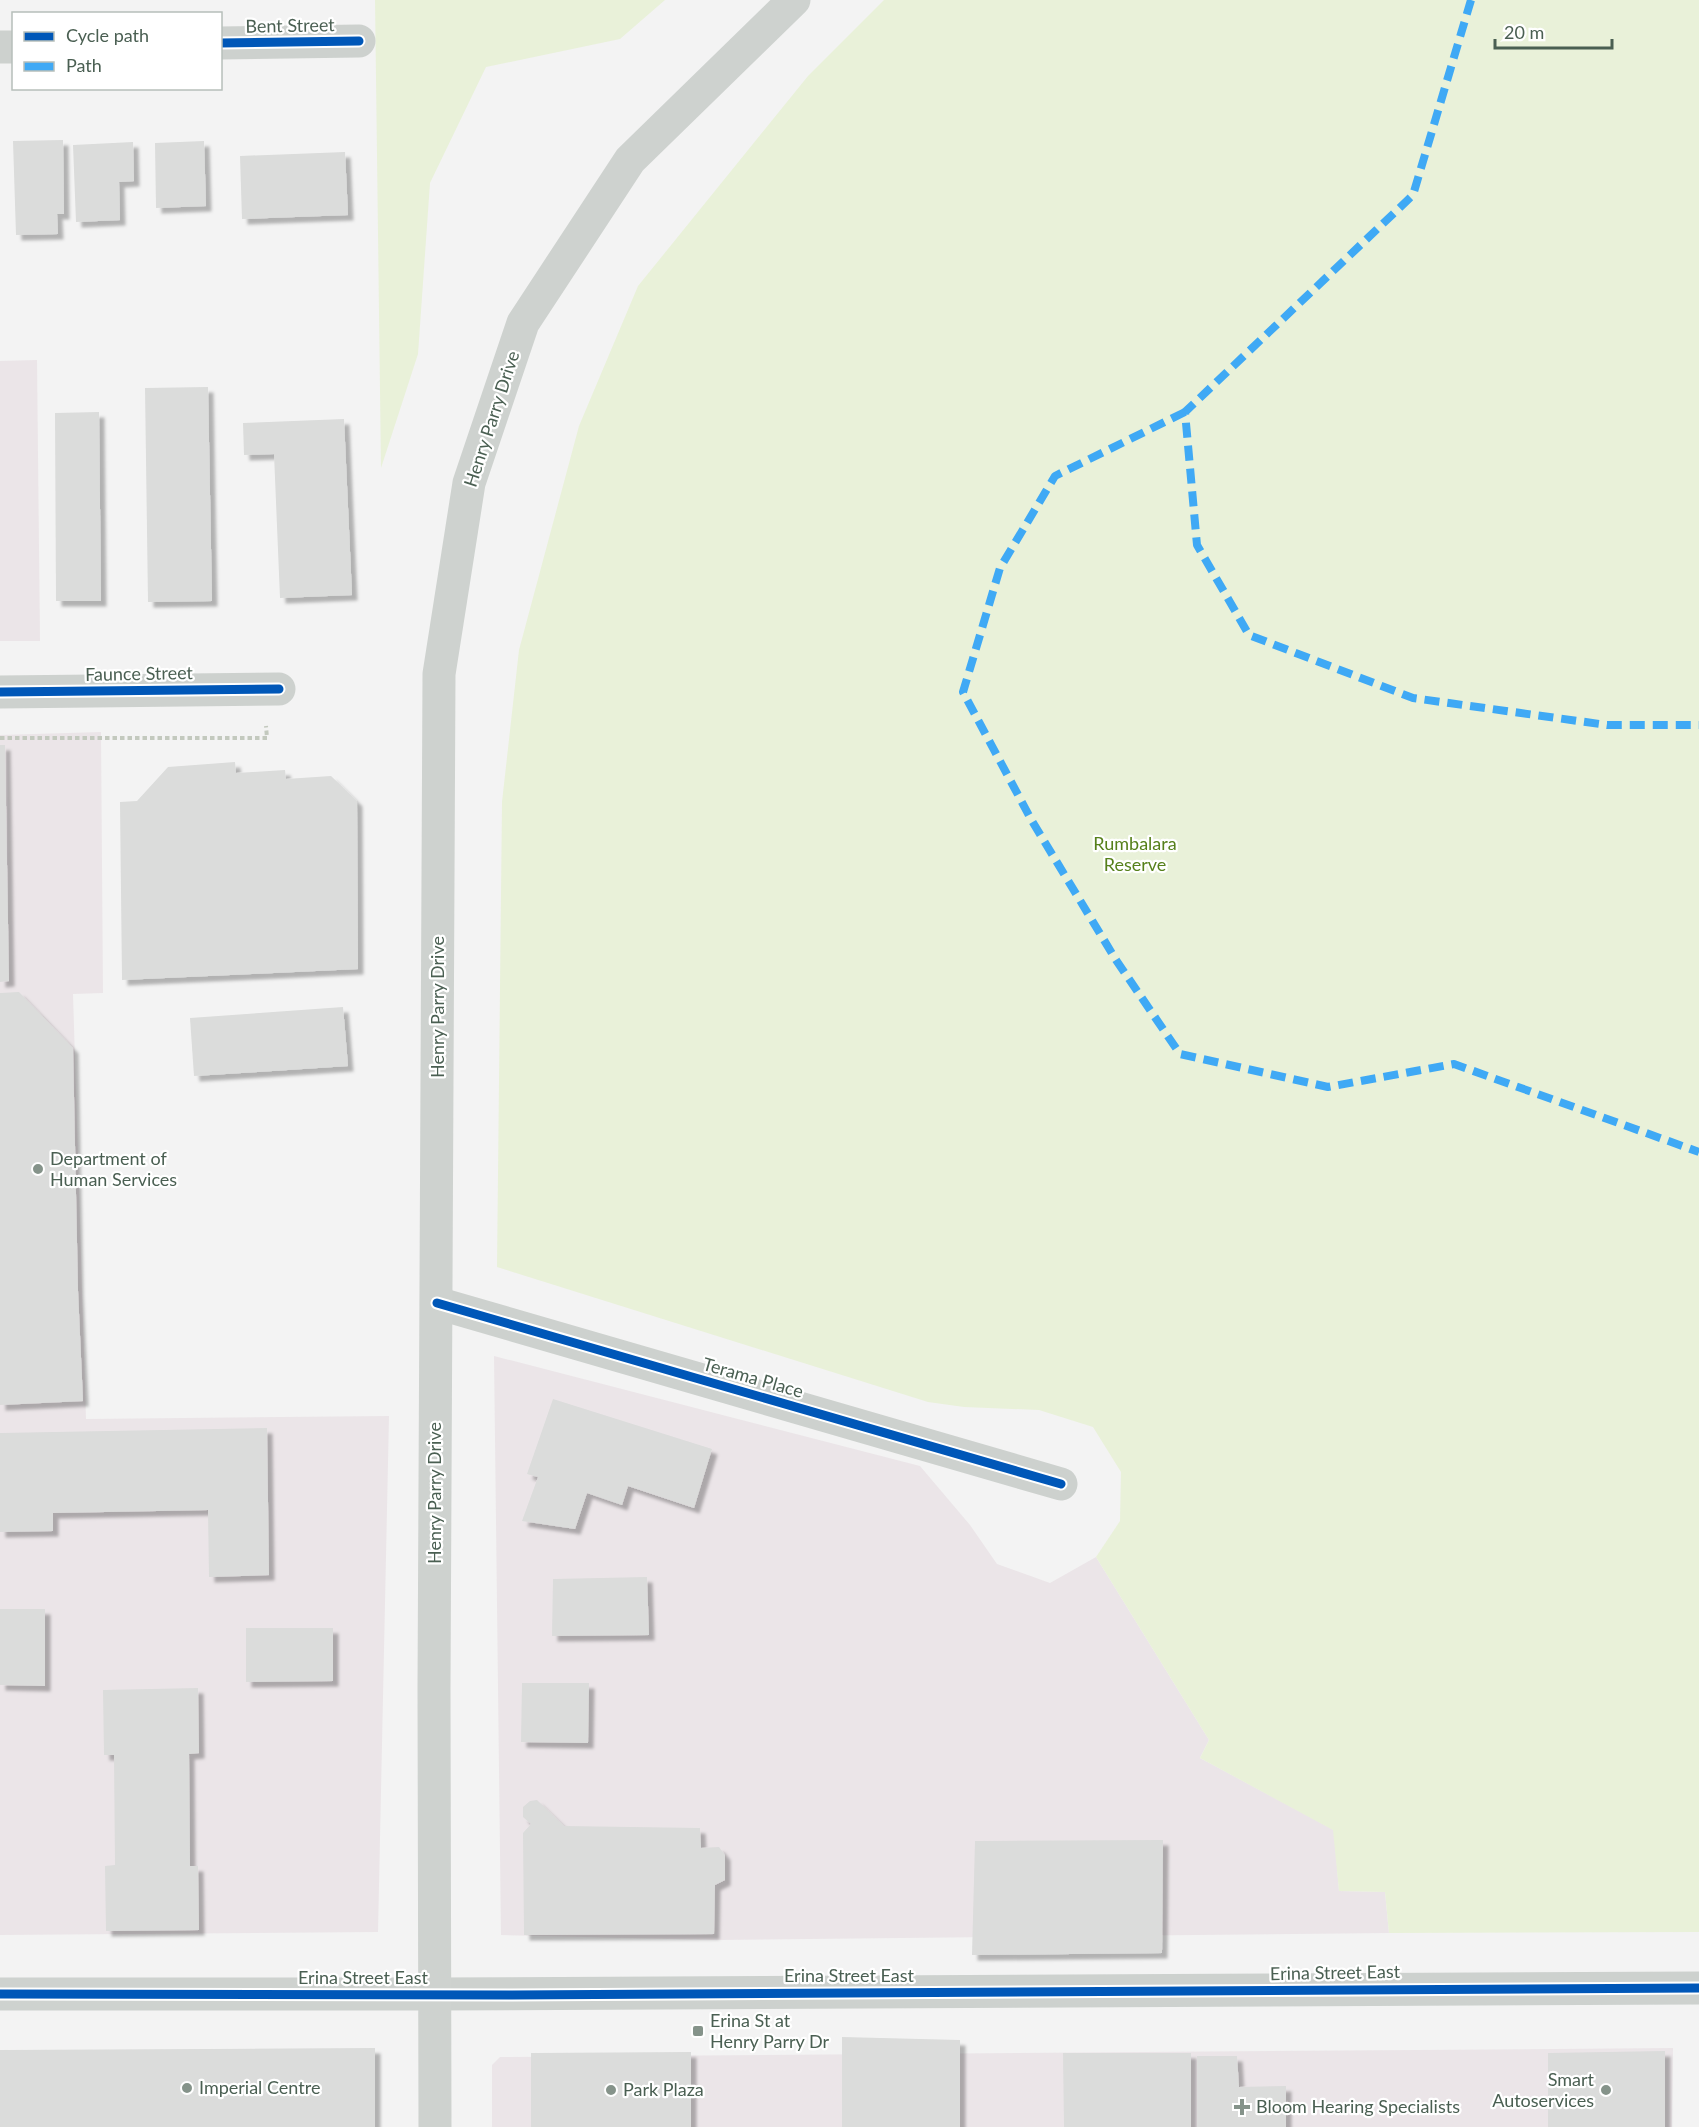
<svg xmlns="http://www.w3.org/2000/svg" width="1699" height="2127" viewBox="0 0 1699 2127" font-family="Lato,sans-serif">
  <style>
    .commercial { fill: #ebe5e8 }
    .green { fill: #e9f1d9 }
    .building { fill: #dbdcdb; filter: url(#shadow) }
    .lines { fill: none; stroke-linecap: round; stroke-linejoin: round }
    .path { stroke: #c3c9be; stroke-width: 4; stroke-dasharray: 4.5 3; stroke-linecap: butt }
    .street { stroke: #cdd1ce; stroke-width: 33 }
    .secondary { stroke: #ced2cf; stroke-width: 33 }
    .quiet { stroke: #3fa9f5; stroke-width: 8; stroke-dasharray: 15 8; stroke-linecap: butt }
    .cycleway-casing { stroke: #fff; stroke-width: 13 }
    .cycleway { stroke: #0057b8; stroke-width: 9 }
    .poi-dot { fill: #85938a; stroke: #fff; stroke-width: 2 }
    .labels { text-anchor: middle; stroke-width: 4.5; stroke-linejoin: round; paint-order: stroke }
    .street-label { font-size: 18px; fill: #4a5f52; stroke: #fff }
    .park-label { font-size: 18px; fill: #56801b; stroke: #fff }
    .poi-label { font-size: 18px; fill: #4a5f52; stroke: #fff; text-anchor: start }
  </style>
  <defs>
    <filter id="shadow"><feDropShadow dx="5.5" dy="5.5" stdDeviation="1.5" flood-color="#0004"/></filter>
  </defs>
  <rect width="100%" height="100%" fill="#f3f3f3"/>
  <g class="commercial">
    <polygon points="37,360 40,641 0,641 0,361"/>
    <polygon points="101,732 103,993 73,994 86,1419 389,1416 378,1932 0,1935 0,735"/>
    <polygon points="494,1356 920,1466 970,1525 997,1564 1050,1583 1096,1557 1209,1740 1200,1758 1334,1830 1339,1891 1385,1892 1389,1933 715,1940 501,1935"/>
    <polygon points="1673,2048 1672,2127 492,2127 492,2065 500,2057"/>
  </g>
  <g class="green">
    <polygon points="375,0 665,0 620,39 486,67 430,183 418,354 381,468"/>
    <polygon points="884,0 1699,0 1699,1932 1389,1933 1385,1892 1339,1891 1333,1830 1200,1758 1209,1740 1096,1557 1120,1521 1121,1472 1093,1427 1039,1410 964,1407 928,1402 497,1267 502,802 519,650 579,426 638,286 808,76"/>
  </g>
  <g class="building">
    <polygon points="63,140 64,214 57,214 58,234 16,235 13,141"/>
    <polygon points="204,141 206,206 156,208 155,143"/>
    <polygon points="133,142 134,181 119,182 120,220 76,222 73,145"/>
    <polygon points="345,152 348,215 242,219 240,156"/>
    <polygon points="208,387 212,601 148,602 145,388"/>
    <polygon points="99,412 101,601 56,601 55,413"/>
    <polygon points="344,419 352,595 280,598 274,454 244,455 243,423"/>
    <polygon points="0,745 5,745 9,981 0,982"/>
    <polygon points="235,762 236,773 285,770 286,779 331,776 357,801 358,969 122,980 120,802 137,801 168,767"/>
    <polygon points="19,992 73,1048 78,1291 83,1401 0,1405 0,993"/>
    <polygon points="343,1007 348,1066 194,1076 190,1018"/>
    <polygon points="553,1399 712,1449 694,1508 628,1486 622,1505 587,1493 575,1529 522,1521 538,1477 527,1474"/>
    <polygon points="267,1428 269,1575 209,1577 208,1510 53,1513 53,1531 0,1532 0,1433"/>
    <polygon points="647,1577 649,1635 552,1636 553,1579"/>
    <polygon points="0,1609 45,1609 45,1686 0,1685"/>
    <polygon points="246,1628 333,1628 333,1681 246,1682"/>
    <polygon points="522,1683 589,1683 588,1743 521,1742"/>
    <polygon points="198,1688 199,1753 189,1754 190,1866 198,1866 199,1930 106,1931 105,1866 115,1865 114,1755 104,1755 103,1690"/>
    <polygon points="537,1800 564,1826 700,1828 701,1848 719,1847 725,1855 725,1880 715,1885 714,1934 524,1935 523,1833 531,1824 523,1817 523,1807 530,1801"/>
    <polygon points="1163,1840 1162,1953 972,1955 975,1841"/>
    <polygon points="842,2037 960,2040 960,2127 842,2127"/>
    <polygon points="375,2048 375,2127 0,2127 0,2050"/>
    <polygon points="1665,2051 1665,2127 1548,2127 1548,2053"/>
    <polygon points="691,2052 691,2127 531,2127 531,2053"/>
    <polygon points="1063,2053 1191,2053 1191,2127 1064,2127"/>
    <polygon points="1197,2056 1237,2056 1239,2087 1286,2086 1286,2127 1197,2127"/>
  </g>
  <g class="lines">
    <polyline class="path" points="0,738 267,738 266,726"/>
    <g class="street">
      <polyline points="220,43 359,41"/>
      <polyline points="0,47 14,47"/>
      <polyline points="0,692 279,689"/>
      <polyline points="437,1303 1061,1484"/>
      <polyline points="434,1994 1699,1988"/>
    </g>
    <g class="secondary">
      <polyline points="0,1994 434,1994"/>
      <polyline points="435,2127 434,1688 439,674 469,483 523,323 630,160 794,0"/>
    </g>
    <g class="quiet">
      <polyline points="1471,0 1413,195 1185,412 1197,545 1249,635 1413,698 1607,725 1699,725"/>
      <polyline points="1185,412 1055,476 1000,568 963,692 1032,821 1116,960 1180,1054 1328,1087 1454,1064 1699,1152"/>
    </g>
    <defs>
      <g id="cycleway">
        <polyline points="220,43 359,41"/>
        <polyline points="0,692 279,689"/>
        <polyline points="437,1303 1061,1484"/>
        <polyline points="0,1994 512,1995 1699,1988"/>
      </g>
    </defs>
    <use href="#cycleway" class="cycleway-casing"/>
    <use href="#cycleway" class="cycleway"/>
  </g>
  <g class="poi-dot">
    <circle cx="38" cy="1169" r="6"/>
    <rect x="692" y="2025" width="12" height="12" rx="3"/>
    <circle cx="187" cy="2088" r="6"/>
    <circle cx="611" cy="2090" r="6"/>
    <circle cx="1606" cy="2090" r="6"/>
    <path d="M1239 2098h6v6h6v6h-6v6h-6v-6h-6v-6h6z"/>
  </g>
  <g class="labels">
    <g class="street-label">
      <text transform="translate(290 26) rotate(-1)" y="6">Bent Street</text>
      <text transform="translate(492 419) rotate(-72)" y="6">Henry Parry Drive</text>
      <text transform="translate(139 674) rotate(-1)" y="6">Faunce Street</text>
      <text transform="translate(438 1007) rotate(-90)" y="6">Henry Parry Drive</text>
      <text transform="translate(753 1378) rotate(16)" y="6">Terama Place</text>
      <text transform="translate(435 1493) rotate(-90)" y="6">Henry Parry Drive</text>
      <text transform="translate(1335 1973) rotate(-1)" y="6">Erina Street East</text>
      <text x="849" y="1982">Erina Street East</text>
      <text x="363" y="1984">Erina Street East</text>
    </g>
    <g class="park-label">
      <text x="1135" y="850">Rumbalara<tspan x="1135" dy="21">Reserve</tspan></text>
    </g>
    <g class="poi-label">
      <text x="50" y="1165">Department of<tspan x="50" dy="21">Human Services</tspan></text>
      <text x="710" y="2027">Erina St at<tspan x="710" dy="21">Henry Parry Dr</tspan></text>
      <text x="1594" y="2086" text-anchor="end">Smart<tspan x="1594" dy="21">Autoservices</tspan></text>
      <text x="199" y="2094">Imperial Centre</text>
      <text x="623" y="2096">Park Plaza</text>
      <text x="1256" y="2113">Bloom Hearing Specialists</text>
    </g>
  </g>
  <rect x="12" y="12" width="210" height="78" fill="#ffffff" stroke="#b7bfba" stroke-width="1.5"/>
  <rect x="24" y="32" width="30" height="9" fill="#0057b8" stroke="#b7bfba" stroke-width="1.5"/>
  <text x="66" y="42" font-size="18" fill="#4a5f52">Cycle path</text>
  <rect x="24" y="62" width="30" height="9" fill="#3fa9f5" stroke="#b7bfba" stroke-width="1.5"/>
  <text x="66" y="72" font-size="18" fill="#4a5f52">Path</text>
  <path d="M1495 39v9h117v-9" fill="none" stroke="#4a5f52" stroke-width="3"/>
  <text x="1504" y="39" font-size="18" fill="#4a5f52" stroke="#ffffff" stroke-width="4.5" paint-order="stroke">20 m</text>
</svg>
